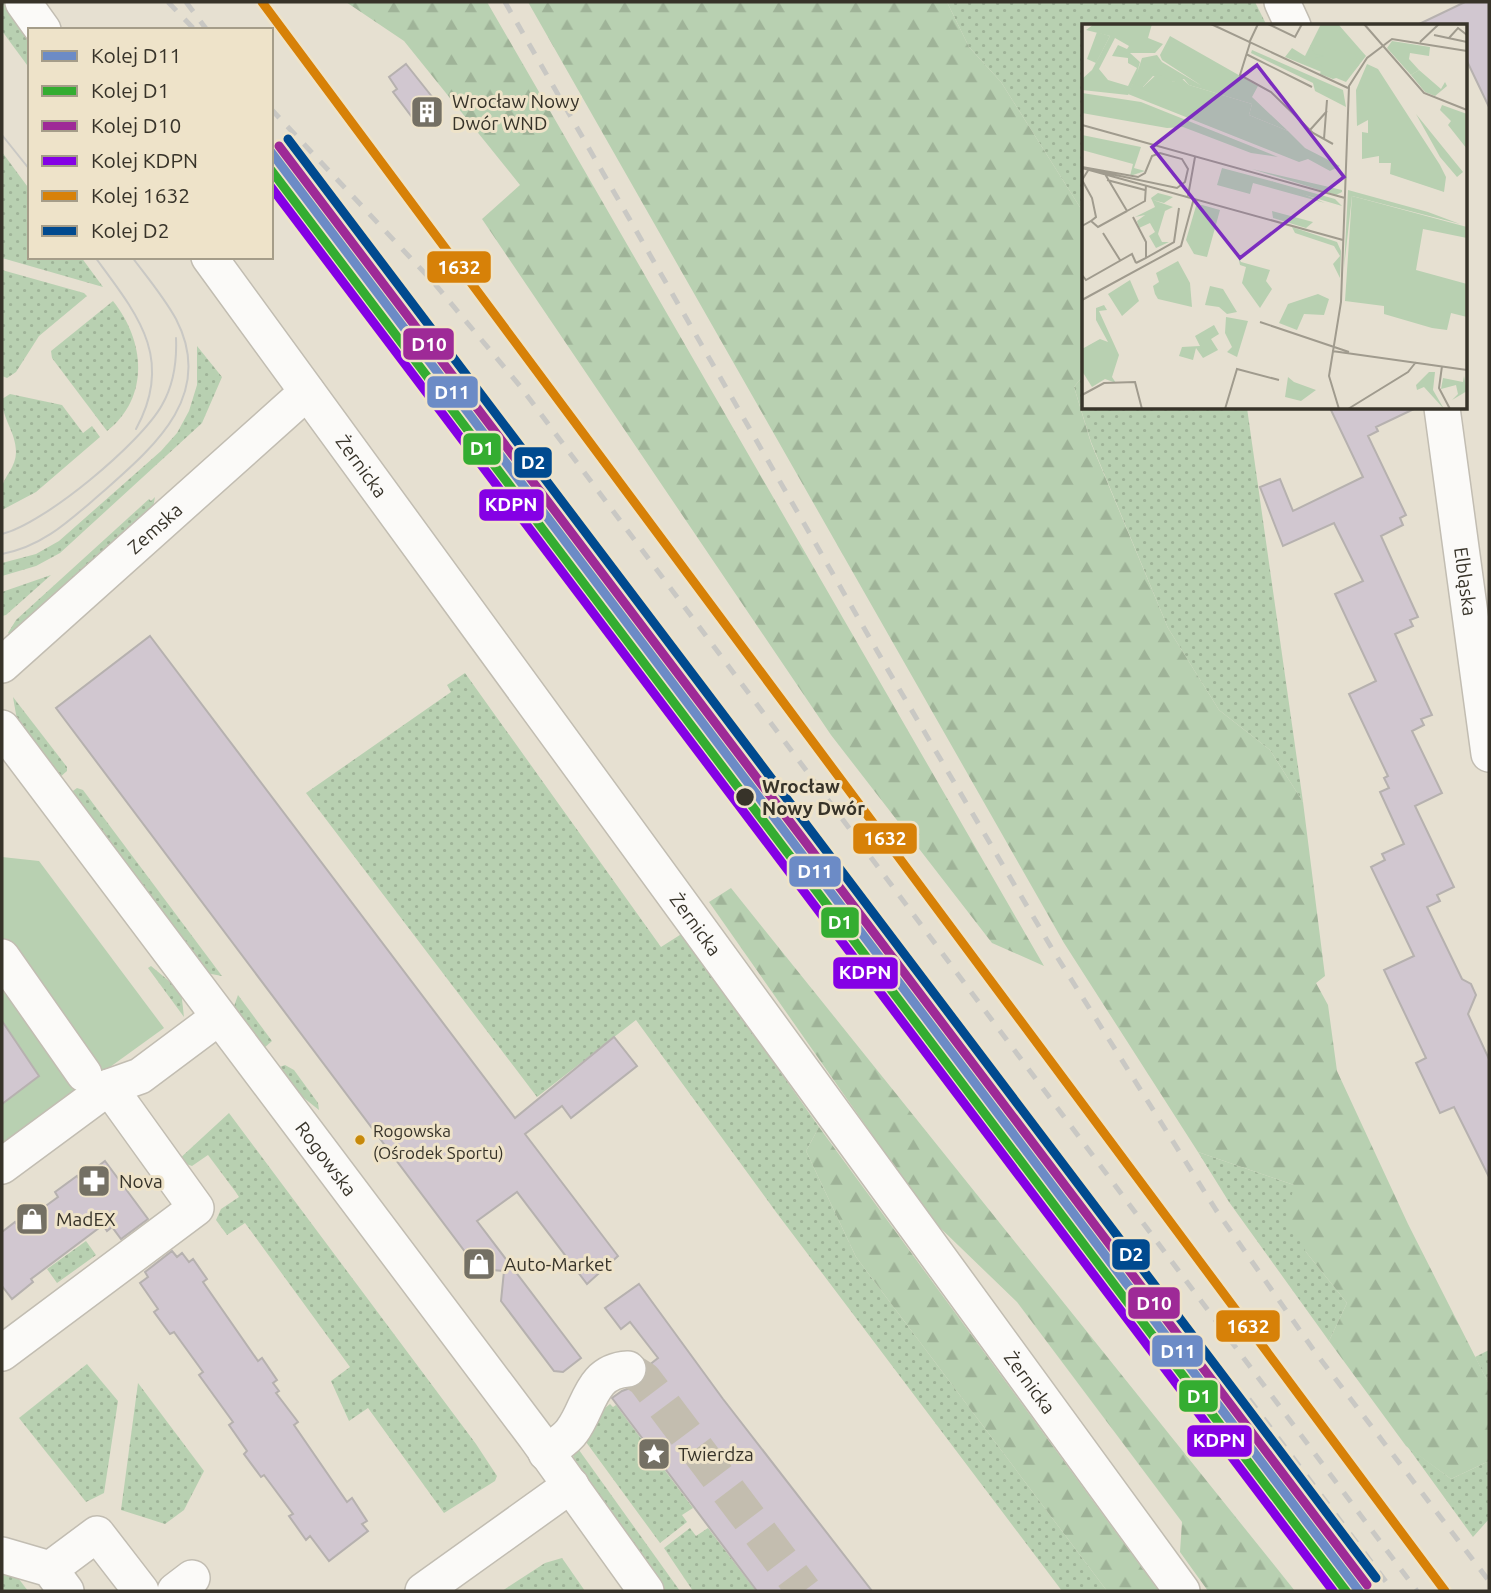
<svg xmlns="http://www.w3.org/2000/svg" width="1491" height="1593" viewBox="0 0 1491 1593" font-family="Ubuntu,sans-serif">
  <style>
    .grass { fill: url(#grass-dots) }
    .forest { fill: url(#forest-firs) }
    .pitch { fill: #b8d0b1 }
    .building { fill: #d1c7d0; stroke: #b6b1af; stroke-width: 2 }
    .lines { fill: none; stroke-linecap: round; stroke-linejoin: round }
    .minor-tunnel { stroke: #c3bdaf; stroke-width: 35; stroke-dasharray: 35 18; stroke-linecap: butt }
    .minor-casing { stroke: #c2bdb2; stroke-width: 38 }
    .minor { stroke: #fbfaf8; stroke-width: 35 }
    .tram { stroke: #c9c8c4; stroke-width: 2 }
    .rail { stroke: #c9c8c4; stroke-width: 5; stroke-dasharray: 12 12; stroke-linecap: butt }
    .rail-1-casing { stroke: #eee3c9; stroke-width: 14 }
    .rail-2-casing { stroke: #eee3c9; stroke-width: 14 }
    .rail-3-casing { stroke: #eee3c9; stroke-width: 14 }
    .rail-4-casing { stroke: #eee3c9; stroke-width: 14 }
    .rail-5-casing { stroke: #eee3c9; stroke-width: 14 }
    .rail-6-casing { stroke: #eee3c9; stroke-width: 14 }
    .rail-1 { stroke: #6c8bc6; stroke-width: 9 }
    .rail-2 { stroke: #34ad31; stroke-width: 9 }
    .rail-3 { stroke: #9e2a97; stroke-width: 9 }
    .rail-4 { stroke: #8500e5; stroke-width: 9 }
    .rail-5 { stroke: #d78108; stroke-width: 9 }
    .rail-6 { stroke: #004a8f; stroke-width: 9 }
    .stop-dot { fill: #373329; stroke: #eee3c9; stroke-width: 2.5 }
    .bus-dot { fill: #c7890a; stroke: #eee3c9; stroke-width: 2.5 }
    .labels { text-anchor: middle; stroke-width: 6; stroke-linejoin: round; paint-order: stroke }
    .bus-label { font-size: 17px; fill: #373329; stroke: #eee3c9; text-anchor: start }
    .poi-label { font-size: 19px; fill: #373329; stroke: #eee3c9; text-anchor: start }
    .street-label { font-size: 19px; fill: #373329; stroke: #eee3c9 }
    .stop-label { font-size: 19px; font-weight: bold; fill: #373329; stroke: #eee3c9; text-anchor: start }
    .inset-road { fill: none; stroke: #a09b8e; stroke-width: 2 }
    .view { fill: #7b2cbf; fill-opacity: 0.15; stroke: #7b2cbf; stroke-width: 3.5 }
    .inset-edge { fill: none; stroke: #373329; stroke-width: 3.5 }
    .line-badge { stroke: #eee3c9; stroke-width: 2.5 }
    .badge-label { font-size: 19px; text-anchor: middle; font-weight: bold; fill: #fff }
  </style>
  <defs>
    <pattern id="grass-dots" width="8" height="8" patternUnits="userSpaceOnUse" patternTransform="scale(1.75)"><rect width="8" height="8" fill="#b8d0b1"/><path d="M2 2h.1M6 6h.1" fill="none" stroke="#9fb398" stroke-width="1.8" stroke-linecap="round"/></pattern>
    <pattern id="forest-firs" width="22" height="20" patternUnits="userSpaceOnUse" patternTransform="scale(1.75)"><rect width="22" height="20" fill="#b8d0b1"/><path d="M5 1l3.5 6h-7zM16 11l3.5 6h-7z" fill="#9fb398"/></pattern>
  </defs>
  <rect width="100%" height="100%" fill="#e6e0d1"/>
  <g class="grass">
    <polygon points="2,2 6,2 30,34 30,69 2,31"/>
    <polygon points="947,2 1255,2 1267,26 1083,26 1083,212 1001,82 969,47"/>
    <polygon points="2,152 30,190 30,257 81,257 103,287 2,258"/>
    <polygon points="2,270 84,293 87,296 39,336 16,372 7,378 2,376"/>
    <path d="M113,301C145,341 150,397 107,431L52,358L51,351Z"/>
    <polygon points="197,346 222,377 202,423 60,553 36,566 2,576 2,563 36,554 59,541 161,451 177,433 189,411 197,385"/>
    <polygon points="1083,376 1083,408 1247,408 1303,802 1270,750 1219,710 1168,628 1091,442 1074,387"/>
    <path d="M10,394L62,405L83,433L92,426L100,437L36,492L2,510C2,503 0,494 2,487C5,475 16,467 16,452C16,432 2,419 2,399Z"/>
    <polygon points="155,497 153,508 10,635 8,633 16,620 149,499 151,501"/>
    <polygon points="51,575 6,615 2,616 2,592"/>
    <polygon points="465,673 661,947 683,933 819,1127 806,1151 856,1257 1107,1591 1062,1591 776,1212 636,1020 537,1097 306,793 451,692 447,685"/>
    <polygon points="13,697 67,767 67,771 59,778 17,720"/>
    <polygon points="77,788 83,790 222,976 206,973 70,793"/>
    <polygon points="151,966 181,991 184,1017 148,968"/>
    <polygon points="238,995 272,1041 263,1049 233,1009"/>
    <polygon points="285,1065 294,1070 318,1103 319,1110 295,1091 277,1068"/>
    <polygon points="229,1113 476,1444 497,1476 495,1481 444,1513 368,1408 349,1421 331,1381 350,1367 245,1223 227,1235 216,1220 221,1209 239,1197 235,1191 208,1155 192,1166 177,1161"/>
    <polygon points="1198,1152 1294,1185 1306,1252 1347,1303 1329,1341 1229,1202"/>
    <polygon points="86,1241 96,1255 57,1283 47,1269"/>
    <polygon points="1489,1350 1489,1384 1475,1357"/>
    <polygon points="87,1364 118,1401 104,1493 86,1502 19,1418"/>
    <polygon points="138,1383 204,1471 184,1510 165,1524 121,1510"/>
    <polygon points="610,1404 613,1407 616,1405 693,1508 682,1515 687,1522 660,1543 586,1442 605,1408"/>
    <polygon points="574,1443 680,1591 665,1591 573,1461"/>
    <polygon points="1407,1446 1451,1479 1489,1461 1489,1519 1473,1537"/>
    <polygon points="690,1528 696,1536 708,1528 756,1591 693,1591 664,1548"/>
    <polygon points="562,1558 585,1591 502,1591 545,1563"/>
    <polygon points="2,1567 12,1570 28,1591 2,1591"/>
  </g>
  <g class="forest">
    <polygon points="346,2 487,2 1044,966 992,943 831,735 482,219 520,185 404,41"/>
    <polygon points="528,2 947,2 969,47 1001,82 1083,212 1083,376 1074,387 1091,443 1168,628 1219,710 1270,750 1303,802 1325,976 1316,983 1328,1005 1337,1071 1408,1224 1489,1384 1489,1461 1451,1479 1406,1446 1329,1341 1347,1303 1306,1252 1287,1218 1294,1185 1198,1152 1064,943"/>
    <polygon points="731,888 1295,1591 1208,1591 1180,1552 1182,1522 1017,1302 931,1219 709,902"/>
    <polygon points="819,1127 1159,1591 1107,1591 856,1257 806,1151"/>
  </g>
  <polygon class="pitch" points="2,857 39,861 164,1028 2,1145"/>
  <g class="building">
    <polygon points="1465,2 1489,2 1489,107 1465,57 1465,26 1415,26"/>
    <polygon points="406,64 441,108 418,125 393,92 397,89 389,77"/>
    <polygon points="1330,408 1416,408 1376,427 1378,431 1368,436 1406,515 1400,518 1403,525 1381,536 1418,617 1410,620 1413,626 1395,634 1432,715 1421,719 1424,725 1412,731 1442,793 1415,806 1454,887 1437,895 1440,901 1427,907 1462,979 1471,984 1476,995 1468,1014 1489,1059 1489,1177 1454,1107 1440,1113 1416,1063 1426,1058 1384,970 1414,956 1371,867 1385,860 1382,854 1404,844 1380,792 1389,788 1384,778 1388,776 1349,694 1376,681 1335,594 1363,581 1334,523 1283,546 1260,487 1280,479 1293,511 1363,477"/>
    <polygon points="150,636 515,1118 614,1037 637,1066 571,1118 562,1106 525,1134 618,1256 587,1284 517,1192 477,1221 581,1358 563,1372 554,1371 501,1301 504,1271 478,1269 56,708"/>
    <polygon points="2,1021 39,1076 2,1104"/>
    <polygon points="105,1161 148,1219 121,1239 112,1227 107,1231 103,1225 31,1279 33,1282 12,1299 2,1286 2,1232 15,1222 18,1226 58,1197 55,1192 77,1176 80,1180"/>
    <polygon points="172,1251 177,1257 182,1253 189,1262 193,1259 207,1279 203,1282 258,1361 262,1358 277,1380 273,1383 279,1391 276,1393 298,1422 294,1425 347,1502 352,1498 367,1521 362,1524 368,1531 329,1561 310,1536 306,1540 289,1516 293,1514 264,1475 261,1477 244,1454 247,1451 229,1425 233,1422 199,1375 203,1372 174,1332 170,1334 154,1312 158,1309 140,1283 148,1277 145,1272"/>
    <polygon points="639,1284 723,1399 872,1591 757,1591 612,1398 622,1391 641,1384 647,1375 648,1366 658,1358 630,1322 621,1329 605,1308"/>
  </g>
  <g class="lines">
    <polyline class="minor-tunnel" points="628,1369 644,1379 804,1591"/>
    <defs>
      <g id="minor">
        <polyline points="23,2 43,30"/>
        <polyline points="1282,2 1293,26"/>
        <path id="s1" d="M209,257L1182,1591"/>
        <path id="s2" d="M1442,408L1489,754"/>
        <path id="s3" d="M2,665L307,392"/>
        <path id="s4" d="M2,728L535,1436L646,1591"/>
        <polyline points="2,957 84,1074"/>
        <polyline points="2,1166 109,1087 140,1076 219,1017"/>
        <polyline points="2,1353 196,1208 109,1087"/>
        <path d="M546,1453C554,1446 566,1440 572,1431C590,1407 590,1371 628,1369"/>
        <polyline points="2,1555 50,1569 66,1591"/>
        <polyline points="50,1569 97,1534 141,1591"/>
        <polyline points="175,1591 192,1578"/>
        <polyline points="423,1591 571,1485"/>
      </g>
    </defs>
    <use href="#minor" class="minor-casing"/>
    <use href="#minor" class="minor"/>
    <g class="tram">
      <polyline points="2,135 30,170"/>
      <path d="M95,257C137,314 175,358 136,429"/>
      <path d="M2,534C44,524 141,443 162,405C174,384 177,362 176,338"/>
      <path d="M2,554C45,546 72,518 105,490C156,445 215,394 176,319C164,297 147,277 132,257"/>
    </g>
    <g class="rail">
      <polyline points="168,2 195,30"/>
      <polyline points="186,2 207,30"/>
      <polyline points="505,2 888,670 1054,952 1216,1210 1315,1352 1489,1581"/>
      <polyline points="271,109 434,283 520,386 1417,1591"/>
      <polyline points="1249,1399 1393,1591"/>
    </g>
    <defs>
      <polyline id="rail-1" points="271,152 1359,1591"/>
      <polyline id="rail-2" points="271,170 1346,1591"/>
      <polyline id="rail-3" points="279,146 1367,1585"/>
      <polyline id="rail-4" points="271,187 1333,1591"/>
      <polyline id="rail-5" points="262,2 1445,1591"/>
      <polyline id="rail-6" points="288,139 1376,1578"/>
    </defs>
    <use href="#rail-1" class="rail-1-casing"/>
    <use href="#rail-2" class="rail-2-casing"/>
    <use href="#rail-3" class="rail-3-casing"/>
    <use href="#rail-4" class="rail-4-casing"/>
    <use href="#rail-5" class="rail-5-casing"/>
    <use href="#rail-6" class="rail-6-casing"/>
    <use href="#rail-1" class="rail-1"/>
    <use href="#rail-2" class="rail-2"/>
    <use href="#rail-3" class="rail-3"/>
    <use href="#rail-4" class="rail-4"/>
    <use href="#rail-5" class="rail-5"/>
    <use href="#rail-6" class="rail-6"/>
  </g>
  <defs>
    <symbol id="building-square" viewBox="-11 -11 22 22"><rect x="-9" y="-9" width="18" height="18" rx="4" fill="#747064" stroke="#eee3c9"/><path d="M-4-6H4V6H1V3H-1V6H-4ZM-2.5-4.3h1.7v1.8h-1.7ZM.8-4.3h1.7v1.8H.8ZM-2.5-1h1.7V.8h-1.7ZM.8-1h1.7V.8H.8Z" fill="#fff"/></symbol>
    <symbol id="pharmacy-square" viewBox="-11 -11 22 22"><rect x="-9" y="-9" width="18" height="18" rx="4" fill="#747064" stroke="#eee3c9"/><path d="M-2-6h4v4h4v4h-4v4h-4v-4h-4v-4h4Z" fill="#fff"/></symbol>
    <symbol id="shop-square" viewBox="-11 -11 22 22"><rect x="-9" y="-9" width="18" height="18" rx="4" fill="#747064" stroke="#eee3c9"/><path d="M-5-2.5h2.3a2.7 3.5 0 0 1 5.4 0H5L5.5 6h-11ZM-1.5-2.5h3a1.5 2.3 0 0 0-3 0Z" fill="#fff"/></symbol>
    <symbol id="sight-square" viewBox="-11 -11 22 22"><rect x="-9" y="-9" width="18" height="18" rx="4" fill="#747064" stroke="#eee3c9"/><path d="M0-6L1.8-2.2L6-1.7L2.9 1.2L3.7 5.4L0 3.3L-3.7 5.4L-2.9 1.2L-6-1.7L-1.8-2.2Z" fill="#fff"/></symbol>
  </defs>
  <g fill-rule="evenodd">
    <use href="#building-square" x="408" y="93" width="38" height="38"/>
    <use href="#pharmacy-square" x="75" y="1162" width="38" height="38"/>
    <use href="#shop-square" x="13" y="1200" width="38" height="38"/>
    <use href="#shop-square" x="460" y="1245" width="38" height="38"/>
    <use href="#sight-square" x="635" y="1435" width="38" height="38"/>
  </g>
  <circle class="stop-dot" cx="745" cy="797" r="10"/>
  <circle class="bus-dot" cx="360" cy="1140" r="6"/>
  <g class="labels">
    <g class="bus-label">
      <text x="373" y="1137">Rogowska<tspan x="373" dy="22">(Ośrodek Sportu)</tspan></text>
    </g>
    <g class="poi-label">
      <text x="452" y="108">Wrocław Nowy<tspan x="452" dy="22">Dwór WND</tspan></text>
      <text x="119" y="1188">Nova</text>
      <text x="56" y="1226">MadEX</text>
      <text x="504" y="1271">Auto-Market</text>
      <text x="678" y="1461">Twierdza</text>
    </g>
    <g class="street-label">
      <text dy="7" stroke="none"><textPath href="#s1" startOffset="259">Żernicka</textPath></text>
      <text dy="7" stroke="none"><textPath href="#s3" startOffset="205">Zemska</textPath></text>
      <text dy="7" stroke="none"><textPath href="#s2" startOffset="175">Elbląska</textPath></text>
      <text dy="7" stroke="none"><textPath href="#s1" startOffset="826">Żernicka</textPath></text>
      <text dy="7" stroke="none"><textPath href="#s4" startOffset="539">Rogowska</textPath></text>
      <text dy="7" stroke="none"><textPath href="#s1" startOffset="1393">Żernicka</textPath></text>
    </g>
    <g class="stop-label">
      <text x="762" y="793">Wrocław<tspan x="762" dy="22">Nowy Dwór</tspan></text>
    </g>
  </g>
  <g transform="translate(1082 24)">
    <rect width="385" height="385" fill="#e6e0d1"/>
    <path d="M12,0H70L66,14L81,20L73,29H48L58,38L55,49L60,34L75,31L80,38L120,62L80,36L78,31L88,12L176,62L170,73L206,107L167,91L170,80L107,61L102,55L92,58L71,52L60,64L51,60L46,71L0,66V55L10,46L28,12L4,6ZM33,14L47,22L45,25L36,21L30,32L46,34V39L55,44L46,62L26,56L17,45ZM239,0H256L284,32L264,58L203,33L210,24L223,32ZM170,26L261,66L264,83L233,67L231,59L169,29ZM337,46L359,65L363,58L365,62L353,72L343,68L329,51ZM0,111L59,123L52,144L63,147L48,152L51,140L0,126ZM140,144L189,157L243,179L171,159L168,170L135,161ZM266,166L346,188L378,200L270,172L262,244ZM76,169L91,173L82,179L71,176L91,183L83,187L76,210L80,218H87L74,224L67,212L73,208L68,199L57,204L55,197L63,191L53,193L73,183L69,174ZM190,187L231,198L230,199L224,204L191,194ZM210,203L255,218L259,227L258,254L251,240L258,232L252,222L213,209ZM156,232L159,238L188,246L184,257L190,265L178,284L160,259L164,243L158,241ZM96,237L108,259L110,283L76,275L73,270L71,262L77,258L74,249ZM48,256L57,277L40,292L26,270ZM128,262L141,265L155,288L145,290L137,283L123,281ZM236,270L247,275L242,291L222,290L215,306L197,299L206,280ZM22,281L25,286L17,287L37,331L30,353L34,359L23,355L10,363L0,347V325L18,315L26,318L14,296V284ZM144,293L166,297L155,333L145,328L150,323L143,309ZM347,348H353L351,366L362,385L342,363L335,366L334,361ZM382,352L385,367L370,376L376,370L374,361L359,365L361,354L381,358ZM206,353L212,358L234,366L219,377L203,373Z" fill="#b8d0b1" fill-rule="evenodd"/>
    <path d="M310,17L348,23L347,32L328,29L327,35L337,46L329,51L305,24ZM228,21L273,30L275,34L271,35L277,41L270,49L251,55L238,50L240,43L233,34L242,32L233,30ZM75,50L92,58L98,53L107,61L170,80L167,91L206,107L223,124L258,142L248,147L226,135L217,138L46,70L51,59L61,63ZM0,69L59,78L196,133L169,129L101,103L85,104L0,89ZM170,145L260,166V168L254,171ZM189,157L253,175L260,182L199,164Z" fill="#b8d0b1"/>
    <path d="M15,8L28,12L14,39L5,35ZM285,40L296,45L358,141L364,153L362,168L308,150L309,139H297V132L280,135V108L286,109V96L275,102L274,66ZM360,81L385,90V125L366,101L369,97L358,86ZM334,90L381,148L375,153L358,133ZM270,172L385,203V214L341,205L334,246L385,260V293L369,289L365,306L350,304L302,290V282L263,277Z" fill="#b8d0b1"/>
    <path d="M120,181L138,186L125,233L112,230L104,216L114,182ZM132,301L137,310L129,315L136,326L121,334L114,324L111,336L97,332L100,323L118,322L113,312Z" fill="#b8d0b1"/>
    <path class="inset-road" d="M129,0L266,64M186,0L213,13L220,0M282,0L342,69L385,86M352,11L385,18M367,14L376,4L385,11M338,18L357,0M167,19L176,0M168,19L158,51L189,68L231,109L251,120M164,30L230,63M0,101L263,174M228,106L245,87M242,115L245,76M0,143L56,153L63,149L70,132L78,129L100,135L106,145L103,158L95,164L0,144M0,144L261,216M7,145L0,156L10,174L14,193L9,197M23,150L45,187L63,177L64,161M25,156L63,166M106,172L113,133M51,193L64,218V234L54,239M0,202L9,197L16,203L45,187M21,209L38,236M64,234L92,218L97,184M0,251L4,256L50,230L54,239M0,276L99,222L112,174M178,298L267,328M250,327L385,346M360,342L357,364L368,385M0,371L22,359L53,358L60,385M133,385H143L155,345L197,356M257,385L247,352L259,278L267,62L285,34L310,15L385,27M266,385L326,348L334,338"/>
    <path class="view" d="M175,41L262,153L158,234L70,123Z"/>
    <rect width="385" height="385" class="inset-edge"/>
  </g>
  <g class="line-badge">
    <rect x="426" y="250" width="66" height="34" rx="7" fill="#d78108"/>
    <rect x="402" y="327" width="53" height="34" rx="7" fill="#9e2a97"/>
    <rect x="426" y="375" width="53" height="34" rx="7" fill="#6c8bc6"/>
    <rect x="462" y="432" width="40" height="34" rx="7" fill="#34ad31"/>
    <rect x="513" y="446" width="40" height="33" rx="7" fill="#004a8f"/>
    <rect x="478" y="488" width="67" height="34" rx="7" fill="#8500e5"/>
    <rect x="852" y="822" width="66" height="33" rx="7" fill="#d78108"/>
    <rect x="788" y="855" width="54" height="33" rx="7" fill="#6c8bc6"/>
    <rect x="820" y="906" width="40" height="33" rx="7" fill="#34ad31"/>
    <rect x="832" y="956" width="67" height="34" rx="7" fill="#8500e5"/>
    <rect x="1111" y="1238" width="40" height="33" rx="7" fill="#004a8f"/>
    <rect x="1127" y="1286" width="54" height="34" rx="7" fill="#9e2a97"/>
    <rect x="1215" y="1309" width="66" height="34" rx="7" fill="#d78108"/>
    <rect x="1151" y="1334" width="53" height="34" rx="7" fill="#6c8bc6"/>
    <rect x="1178" y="1379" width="41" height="34" rx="7" fill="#34ad31"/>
    <rect x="1186" y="1424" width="67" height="34" rx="7" fill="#8500e5"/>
  </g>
  <g class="badge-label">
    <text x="459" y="274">1632</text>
    <text x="429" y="351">D10</text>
    <text x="452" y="399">D11</text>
    <text x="482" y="455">D1</text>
    <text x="533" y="469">D2</text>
    <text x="511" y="511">KDPN</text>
    <text x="885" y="845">1632</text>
    <text x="815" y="878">D11</text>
    <text x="840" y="929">D1</text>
    <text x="865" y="979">KDPN</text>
    <text x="1131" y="1261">D2</text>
    <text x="1154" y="1310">D10</text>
    <text x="1248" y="1333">1632</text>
    <text x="1178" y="1358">D11</text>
    <text x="1199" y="1403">D1</text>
    <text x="1219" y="1447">KDPN</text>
  </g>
  <rect width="1491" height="1593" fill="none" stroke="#373329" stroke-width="7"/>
  <rect x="28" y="28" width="245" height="231" fill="#eee3c9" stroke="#a59d89" stroke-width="2"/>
  <rect x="42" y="51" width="35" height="10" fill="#6c8bc6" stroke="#a59d89" stroke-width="2"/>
  <text x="91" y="63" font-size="21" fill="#373329">Kolej D11</text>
  <rect x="42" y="86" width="35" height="10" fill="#34ad31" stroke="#a59d89" stroke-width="2"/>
  <text x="91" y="98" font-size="21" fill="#373329">Kolej D1</text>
  <rect x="42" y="121" width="35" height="10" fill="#9e2a97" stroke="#a59d89" stroke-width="2"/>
  <text x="91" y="133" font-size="21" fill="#373329">Kolej D10</text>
  <rect x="42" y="156" width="35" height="10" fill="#8500e5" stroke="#a59d89" stroke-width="2"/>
  <text x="91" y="168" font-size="21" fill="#373329">Kolej KDPN</text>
  <rect x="42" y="191" width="35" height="10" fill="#d78108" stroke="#a59d89" stroke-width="2"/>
  <text x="91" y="203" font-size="21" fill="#373329">Kolej 1632</text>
  <rect x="42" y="226" width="35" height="10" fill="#004a8f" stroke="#a59d89" stroke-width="2"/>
  <text x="91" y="238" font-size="21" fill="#373329">Kolej D2</text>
</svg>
